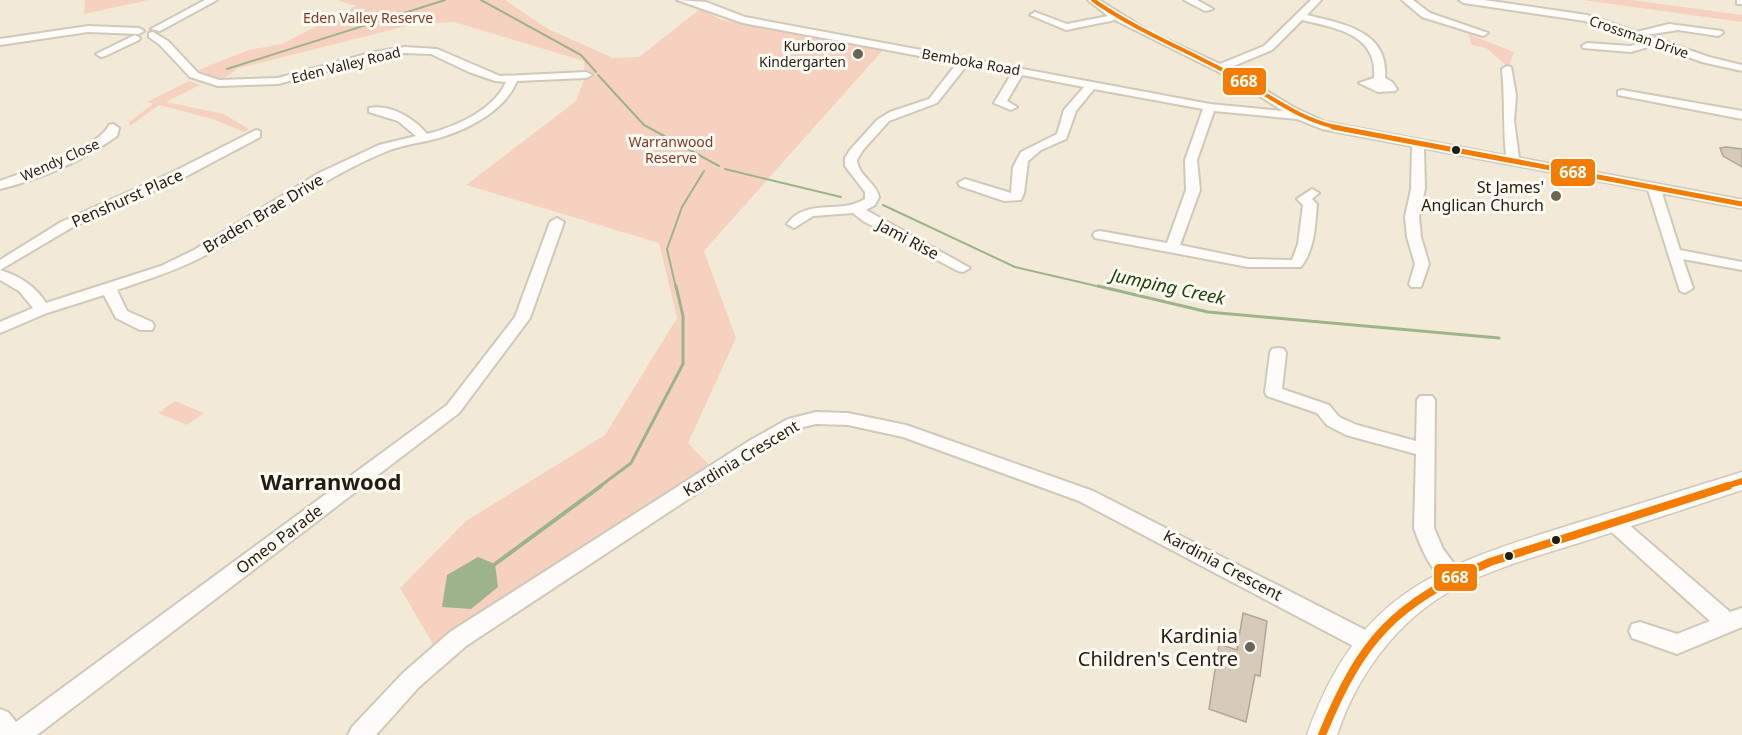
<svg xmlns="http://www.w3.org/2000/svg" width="1742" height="735" viewBox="0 0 1742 735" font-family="'Noto Sans',sans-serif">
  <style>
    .green { fill: #f6d1c0 }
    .water { fill: #9db48b }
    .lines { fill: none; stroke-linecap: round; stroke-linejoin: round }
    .stream-far2 { stroke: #9db48b; stroke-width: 2 }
    .stream-far1 { stroke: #9db48b; stroke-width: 3 }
    .stream { stroke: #9db48b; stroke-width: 4 }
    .building { fill: #d7cab9; stroke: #afa69a; stroke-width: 1.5 }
    .minor-casing { stroke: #cfc8bb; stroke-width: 4 }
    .major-casing { stroke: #cfc8bb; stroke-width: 3 }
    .minor { fill: #fdfcf9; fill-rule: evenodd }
    .major { fill: #fdfcf9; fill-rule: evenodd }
    .bus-1-far3-casing { stroke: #fffcf5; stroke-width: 7 }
    .bus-1-far2-casing { stroke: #fffcf5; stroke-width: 9 }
    .bus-1-far1-casing { stroke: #fffcf5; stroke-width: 10 }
    .bus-1-casing { stroke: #fffcf5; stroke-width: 12 }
    .bus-1-far3 { stroke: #f47d01; stroke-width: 4 }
    .bus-1-far2 { stroke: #f47d01; stroke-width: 5 }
    .bus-1-far1 { stroke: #f47d01; stroke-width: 6 }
    .bus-1 { stroke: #f47d01; stroke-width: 8 }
    .poi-dot { fill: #6b6556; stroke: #fffcf5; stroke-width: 2 }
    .bus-dot { fill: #221d10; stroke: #fffcf5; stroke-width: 2 }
    .labels { text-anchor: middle; stroke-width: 6; stroke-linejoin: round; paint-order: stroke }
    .far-park-label { font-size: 14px; fill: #863723; stroke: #fffcf5 }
    .far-street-label { font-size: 14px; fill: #221d10; stroke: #fffcf5 }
    .far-poi-label { font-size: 14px; fill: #221d10; stroke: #fffcf5; text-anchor: end }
    .poi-label { font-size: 16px; fill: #221d10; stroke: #fffcf5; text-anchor: end }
    .street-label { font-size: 16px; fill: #221d10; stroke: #fffcf5 }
    .water-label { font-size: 18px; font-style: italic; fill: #20440f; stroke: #fffcf5 }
    .near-poi-label { font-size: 20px; fill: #221d10; stroke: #fffcf5; text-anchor: end }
    .district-label { font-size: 22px; font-weight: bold; fill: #221d10; stroke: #fffcf5 }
    .line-badge { stroke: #fffcf5; stroke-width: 2 }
    .badge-label { font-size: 16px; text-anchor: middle; font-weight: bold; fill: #fff }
  </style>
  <rect width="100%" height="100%" fill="#f2ead7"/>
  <g class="green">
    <polygon points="85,0 149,0 84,14"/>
    <polygon points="337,0 505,0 548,29 613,58 639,57 700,9 722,20 883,50 704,251 736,338 688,443 711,467 440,656 400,588 466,521 605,435 677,318 659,243 466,185 576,101 585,77 584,61 454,22 414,24 239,68 221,80 198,70 249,50 282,44 356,6"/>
    <polygon points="1583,0 1631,0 1742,15 1742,22"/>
    <polygon points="1468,34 1514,52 1510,64 1505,64 1486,48 1472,45"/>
    <polygon points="189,81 200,85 166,102 224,114 249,129 244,132 213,119 159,105 130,126 129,122 153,104 147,102"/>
    <polygon points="175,401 204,413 187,425 158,413"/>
  </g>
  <polygon class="water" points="478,557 495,564 498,587 471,609 442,607 447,575"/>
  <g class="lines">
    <g class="stream-far2">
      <polyline points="481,0 581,55 596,72"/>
      <polyline points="227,69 445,0"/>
      <polyline points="598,75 644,125 719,166"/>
      <polyline points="725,169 841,197"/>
      <polyline points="883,205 1015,267 1105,288"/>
      <polyline points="676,288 667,249 682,207 704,171"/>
    </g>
    <g class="stream-far1">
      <polyline points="1098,286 1208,312 1499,338"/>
      <polyline points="599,487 631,463 683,364 683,316 676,286"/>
    </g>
    <polyline class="stream" points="495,564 601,486"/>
  </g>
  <g class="building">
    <polygon points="1726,147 1742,149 1742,167 1723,156 1720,148"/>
    <polygon points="1243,613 1267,621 1260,676 1255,675 1246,722 1209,709 1219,644 1237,650"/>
  </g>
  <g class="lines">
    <defs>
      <g id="minor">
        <polygon points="205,0 217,0 160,31 151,29"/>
        <path d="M677,0L706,2L745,17L1210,104L1283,111L1235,80L1115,20L1066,30L1030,15L1035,12L1067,24L1108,16L1088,0H1099L1148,31L1220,64L1264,46L1311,0H1321L1307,15C1344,24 1389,31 1385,78L1392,82L1397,89L1395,91L1378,92L1359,83L1374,78C1378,34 1336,28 1302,20L1272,50L1229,68L1293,107L1325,122L1506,156C1503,127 1505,98 1502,69L1507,66L1511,67L1516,95L1514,121L1519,158L1742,200V208L1662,193L1680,250L1742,262V270L1683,259L1693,288L1685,293L1680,291L1648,190L1424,148L1425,189L1419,217L1421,237L1429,264L1421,287H1411L1409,284L1415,264L1407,237L1405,217L1411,189L1412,146L1322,129L1297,119L1214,111L1197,160L1200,190L1180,245L1248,259L1292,260L1298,244L1303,205L1297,199L1312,189L1319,193L1312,199L1317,204C1315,227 1315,248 1301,267H1248L1095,238L1093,235L1095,232L1100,231L1167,243L1186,190L1185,160L1203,109L1094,89L1076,111L1066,139L1041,150L1028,161L1024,193L1021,200L1004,201L960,186L958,183L965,179L1011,193L1013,167L1021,152L1057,134L1064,110L1084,87L1022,75L1007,101L1017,107L1011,110L994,103L1012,73L967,65L937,103L889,121L863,150L857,160C858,176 876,182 879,197L875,205L866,210L970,268L963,272L958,271L863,221L853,213L813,216L794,228L787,224C807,197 840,215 865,199V192L845,166V158L850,150L877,120L890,112L929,99L957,63L743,23Z"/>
        <polygon points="1184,0 1197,0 1213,9 1205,11"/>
        <polygon points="1402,0 1413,0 1430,13 1488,33 1483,36 1422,17"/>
        <polygon points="1459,0 1484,0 1587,15 1637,32 1669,24 1722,31 1723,33 1718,36 1678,30 1646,35 1709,57 1742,65 1742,71 1702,62 1654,45 1631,52 1583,48 1582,46 1587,43 1630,46 1644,42 1585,21 1464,3"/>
        <rect x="1737" y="0" width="5" height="4"/>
        <polygon points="88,26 139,28 144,31 139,34 88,32 0,45 0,39"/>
        <path d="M153,32L168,41L198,73L219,80L278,78L374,52L405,47L437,49L500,76L586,72L592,75L586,78L517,81C505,110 471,128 442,137C423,143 403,144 385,152C319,179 265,224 202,257C175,271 146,280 117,290L127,311L152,322L154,326L152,330H140L116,318L104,295L47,313L0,333V322L33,308L19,291L0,280V270C20,276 35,286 46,303L161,266L194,250L319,173L379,145L416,136L398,121L369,112V108C390,104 414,118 427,134C455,127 494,110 506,82L495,81L469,72L431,54L405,53L375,58L278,84L218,86L190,77L160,45L149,37V33Z"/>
        <polygon points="135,35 140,38 139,40 105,56 101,57 96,54"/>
        <polygon points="1622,90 1742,111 1742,119 1618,95 1618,91"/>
        <path d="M113,124L119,128L117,136C83,160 41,179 0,189V181C25,172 99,148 109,125Z"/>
        <polygon points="256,130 260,131 260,137 181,179 71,228 0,270 0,260 61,222 171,173"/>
        <polygon points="557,218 564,222 530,318 459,413 37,735 0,735 0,709 8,712 16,722 447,405 515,317 550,222"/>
        <path d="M1278,348L1284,349L1286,353L1282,389L1329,405L1339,417L1357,425L1416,441L1417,400L1420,396H1432L1435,400L1434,528L1443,549L1464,577L1461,583C1438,591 1420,546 1414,528L1416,454L1346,435L1327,425L1317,413L1267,396L1265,392L1270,353L1272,349Z"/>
        <polygon points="816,412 848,413 906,425 1093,491 1379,637 1382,644 1379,651 1371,654 1363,651 1079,501 903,437 848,425 816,424 799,428 761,451 466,646 419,687 376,735 348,735 352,727 403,673 450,632 749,441 788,419"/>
        <polygon points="1613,514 1620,517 1730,612 1742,608 1742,627 1677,654 1632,638 1629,631 1632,624 1640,622 1677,634 1710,621 1606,527 1603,522 1606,517"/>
      </g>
      <path id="major" d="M1742,472V490C1689,508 1635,525 1582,542C1544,554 1506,564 1470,581C1405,610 1359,669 1337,735H1307C1357,594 1435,567 1567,526C1626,508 1684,490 1742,472Z"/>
    </defs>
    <use href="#minor" class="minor-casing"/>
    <use href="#major" class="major-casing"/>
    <use href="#minor" class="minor"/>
    <use href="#major" class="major"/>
    <defs>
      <path id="bus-1-far3" d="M1093,0C1136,30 1184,49 1230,74C1267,93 1299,121 1341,128"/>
      <polyline id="bus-1-far2" points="1333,127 1742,204"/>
      <polyline id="bus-1-far1" points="1723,487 1742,481"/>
      <path id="bus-1" d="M1322,735C1362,638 1394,604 1490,562L1728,486"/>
    </defs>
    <use href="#bus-1-far3" class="bus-1-far3-casing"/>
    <use href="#bus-1-far2" class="bus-1-far2-casing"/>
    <use href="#bus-1-far1" class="bus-1-far1-casing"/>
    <use href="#bus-1" class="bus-1-casing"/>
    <use href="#bus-1-far3" class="bus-1-far3"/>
    <use href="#bus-1-far2" class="bus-1-far2"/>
    <use href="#bus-1-far1" class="bus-1-far1"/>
    <use href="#bus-1" class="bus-1"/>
  </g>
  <g class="poi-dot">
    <circle cx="858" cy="54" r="6"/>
    <circle cx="1556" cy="196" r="6"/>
    <circle cx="1250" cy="647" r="6"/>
  </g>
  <g class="bus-dot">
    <circle cx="1456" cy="150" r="5"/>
    <circle cx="1556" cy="540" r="5"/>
    <circle cx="1509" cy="556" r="5"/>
  </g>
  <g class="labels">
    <g class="far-park-label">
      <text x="368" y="23">Eden Valley Reserve</text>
      <text x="671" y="147">Warranwood<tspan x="671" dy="16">Reserve</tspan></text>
    </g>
    <g class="far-street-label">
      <text transform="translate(1639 37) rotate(19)" y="5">Crossman Drive</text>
      <text transform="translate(971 62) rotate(10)" y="5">Bemboka Road</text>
      <text transform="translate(346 65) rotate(-14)" y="5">Eden Valley Road</text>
      <text transform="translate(60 160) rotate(-24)" y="5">Wendy Close</text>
    </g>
    <g class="far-poi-label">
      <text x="846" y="51">Kurboroo<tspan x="846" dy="16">Kindergarten</tspan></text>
    </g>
    <g class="poi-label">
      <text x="1544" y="193">St James'<tspan x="1544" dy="18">Anglican Church</tspan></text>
    </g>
    <g class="street-label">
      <text transform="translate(127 198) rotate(-24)" y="6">Penshurst Place</text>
      <text transform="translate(263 213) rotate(-31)" y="6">Braden Brae Drive</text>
      <text transform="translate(908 239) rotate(28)" y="6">Jami Rise</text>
      <text transform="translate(741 458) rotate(-31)" y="6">Kardinia Crescent</text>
      <text transform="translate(279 539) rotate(-37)" y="6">Omeo Parade</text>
      <text transform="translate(1223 565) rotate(28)" y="6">Kardinia Crescent</text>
    </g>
    <g class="water-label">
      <text transform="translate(1168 287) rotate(12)" y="6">Jumping Creek</text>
    </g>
    <g class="near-poi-label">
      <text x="1238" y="643">Kardinia<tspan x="1238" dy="23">Children's Centre</tspan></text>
    </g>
    <g class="district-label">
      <text x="331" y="490">Warranwood</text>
    </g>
  </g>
  <g class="line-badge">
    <rect x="1222" y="67" width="45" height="29" rx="6" fill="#f47d01"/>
    <rect x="1550" y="158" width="46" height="29" rx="6" fill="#f47d01"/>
    <rect x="1433" y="563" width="45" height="29" rx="6" fill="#f47d01"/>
  </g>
  <g class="badge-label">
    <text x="1244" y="87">668</text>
    <text x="1573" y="178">668</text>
    <text x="1455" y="583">668</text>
  </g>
</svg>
